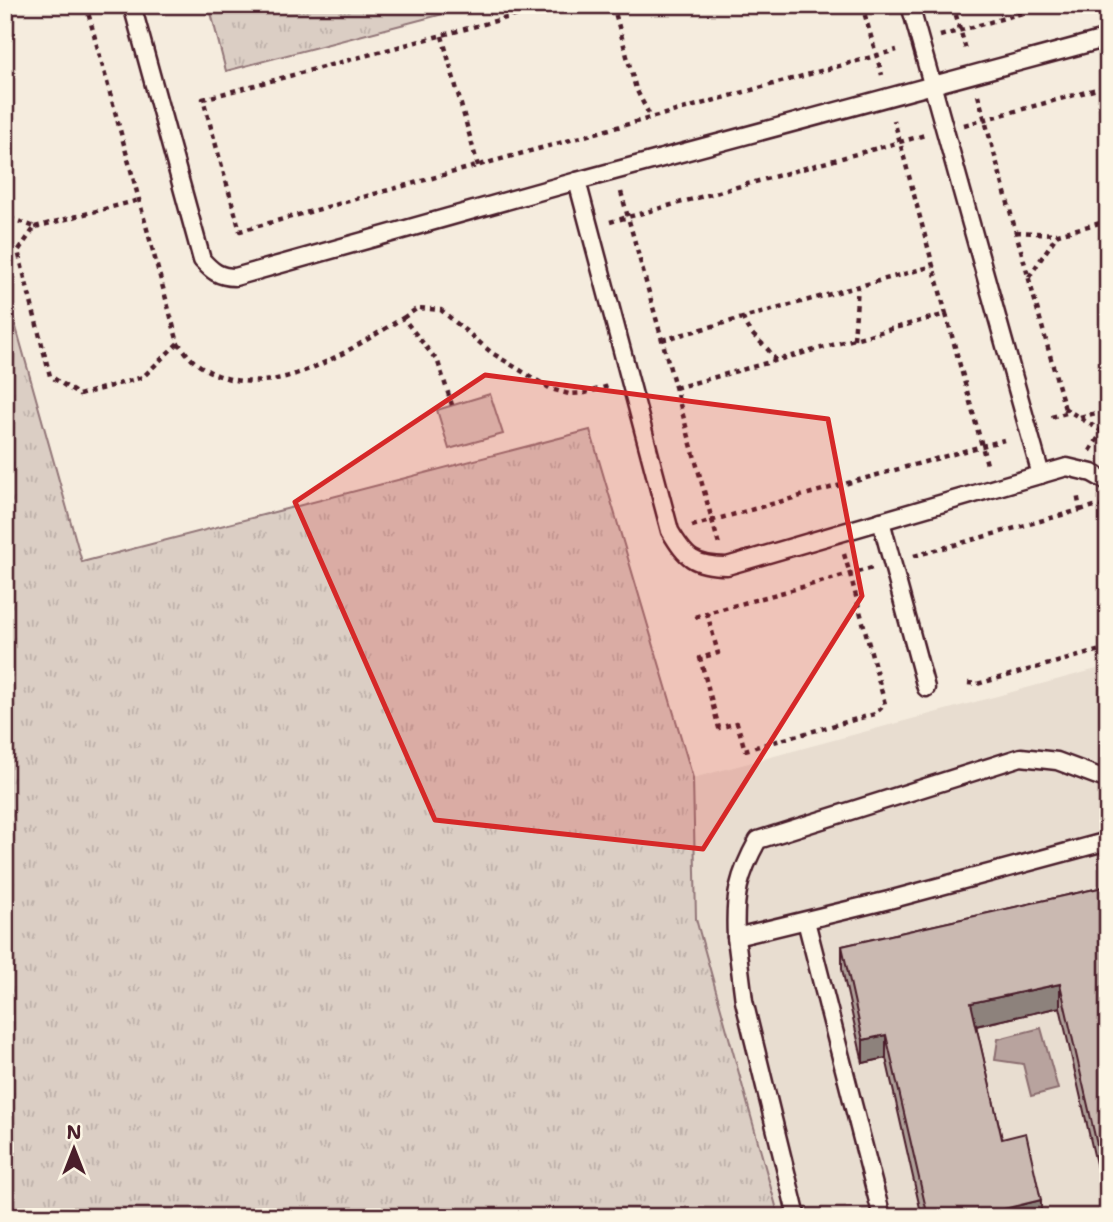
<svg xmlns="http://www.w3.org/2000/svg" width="1113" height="1222" viewBox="0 0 1113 1222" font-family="'Shantell Sans',sans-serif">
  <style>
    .built { fill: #e8ddd0 }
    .grass { fill: url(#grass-tufts); stroke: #927678; stroke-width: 2 }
    .garden { fill: #dbcec4; stroke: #927678; stroke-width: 2 }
    .water { fill: #b8a39e; stroke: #8c6e70; stroke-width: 2 }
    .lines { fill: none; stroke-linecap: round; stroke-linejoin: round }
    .service-casing { stroke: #4a1f2b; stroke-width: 21 }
    .path { stroke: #4a1f2b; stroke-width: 4.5; stroke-dasharray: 5 5; stroke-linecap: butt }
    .service { stroke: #fcf5e5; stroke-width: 16 }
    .wall { fill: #ae9f98; stroke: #4a1f2b; stroke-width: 2 }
    .shaded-wall { fill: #8d827c; stroke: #4a1f2b; stroke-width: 2 }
    .building { fill: #cab9b1; stroke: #4a1f2b; stroke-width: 2 }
    .marked { fill: #d62828; fill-opacity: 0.2; stroke: #d62828; stroke-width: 5; stroke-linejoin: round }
  </style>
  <defs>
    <pattern id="grass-tufts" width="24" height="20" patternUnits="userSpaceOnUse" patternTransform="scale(1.75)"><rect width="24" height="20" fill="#dbcec4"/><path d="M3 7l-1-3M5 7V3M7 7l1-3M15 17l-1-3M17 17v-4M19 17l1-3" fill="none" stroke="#bdb0a9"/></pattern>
  </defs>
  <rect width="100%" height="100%" fill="#f5ecde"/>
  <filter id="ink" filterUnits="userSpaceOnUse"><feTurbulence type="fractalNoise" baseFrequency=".0143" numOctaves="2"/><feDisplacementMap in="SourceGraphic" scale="14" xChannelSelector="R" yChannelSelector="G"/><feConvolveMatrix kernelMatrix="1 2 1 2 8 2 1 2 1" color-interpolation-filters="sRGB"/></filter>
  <g filter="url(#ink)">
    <polygon class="built" points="1108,666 1108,1217 779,1217 696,919 693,778"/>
    <g class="grass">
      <polygon points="209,5 477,5 226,71"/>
      <polygon points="5,288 82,562 590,430 693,778 696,919 779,1217 5,1217"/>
    </g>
    <polygon class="garden" points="490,394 503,434 449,449 437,410"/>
    <polygon class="water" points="1041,1028 1058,1089 1031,1096 1023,1064 995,1060 998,1039"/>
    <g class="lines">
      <defs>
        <g id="service">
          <path d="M132,5L202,260C212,271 219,277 235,277L577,181"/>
          <polyline points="910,5 1041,475"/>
          <path d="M1108,38L577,181L670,531C686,558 694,566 727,566L1067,467L1092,473L1108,482"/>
          <polyline points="881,521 926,688"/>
          <polyline points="806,921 882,1217"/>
          <path d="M736,937C734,896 738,876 758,840L1021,757L1057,761L1108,780"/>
          <polyline points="797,1217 744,1001 736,937 889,900 1108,841"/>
        </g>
      </defs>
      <use href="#service" class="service-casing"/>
      <g class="path">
        <path d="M86,5L178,343C184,349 189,358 196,363C262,412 345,352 403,318L438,362L452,405"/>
        <polyline points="555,5 203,99 240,231 897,50"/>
        <polyline points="613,5 636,89 651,118"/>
        <polyline points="862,5 882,75"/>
        <polyline points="953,5 967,53"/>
        <polyline points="442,36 478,166"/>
        <polyline points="940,36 1051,5"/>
        <polyline points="978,95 1066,413 1048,418"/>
        <polyline points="964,125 1108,86"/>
        <polyline points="621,192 719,545"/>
        <polyline points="5,210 7,217 35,227 18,251 50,376 79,395 143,377 178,343"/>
        <polyline points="610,222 925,135"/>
        <polyline points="35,227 139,200"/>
        <polyline points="1016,232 1058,234 1100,223 1108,225"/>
        <polyline points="1029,277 1057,235"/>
        <polyline points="946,314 988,468"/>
        <path d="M743,317C746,335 767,343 775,360"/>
        <polyline points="403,318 418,308 441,310 492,353 551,389 569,394 585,393 609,386"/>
        <polyline points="854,339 858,286"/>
        <polyline points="662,340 933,266 894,120"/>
        <polyline points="675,388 946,314 933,266"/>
        <polyline points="1064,408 1108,435"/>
        <polyline points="1080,417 1108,410"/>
        <polyline points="1090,451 1102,432"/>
        <polyline points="1080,510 1098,505 1108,510"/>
        <polyline points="692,526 1004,440"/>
        <polyline points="844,554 850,574 885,704 875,714 745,750 737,723 719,728 700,658 718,653 707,613 872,568"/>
        <polyline points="914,556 1080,510 1077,493"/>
        <polyline points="695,617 707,613"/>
        <polyline points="968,683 977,684 1108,648"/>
      </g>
      <use href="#service" class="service"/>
    </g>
    <polygon class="wall" points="1108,886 1108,1216 1060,1007 976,1026 1002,1139 1041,1217 922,1217 886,1058 863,1063 842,969 842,946"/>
    <g class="shaded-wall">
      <polygon points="1060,984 1060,1007 971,1027 971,1003"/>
      <polygon points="886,1035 886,1058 863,1063 863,1040"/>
      <polygon points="1041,1200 1041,1217 1004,1217 1004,1209"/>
    </g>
    <polygon class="building" points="1108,886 1108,1193 1060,984 971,1003 1002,1139 1026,1133 1041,1200 1004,1209 1006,1217 928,1217 886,1035 863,1040 842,946"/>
  </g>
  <path class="marked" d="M485,375L828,419L862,596L703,849L435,820L295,502Z"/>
  <rect width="1113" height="1222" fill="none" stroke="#fcf5e5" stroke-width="28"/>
  <rect x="14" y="14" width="1085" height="1194" fill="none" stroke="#4a1f2b" stroke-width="2.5" filter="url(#ink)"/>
  <g transform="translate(74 1149)" stroke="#fcf5e5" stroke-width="5" paint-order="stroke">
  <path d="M0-5L12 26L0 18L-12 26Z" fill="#4a1f2b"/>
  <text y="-10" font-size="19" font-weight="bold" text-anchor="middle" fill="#4a1f2b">N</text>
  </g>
</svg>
